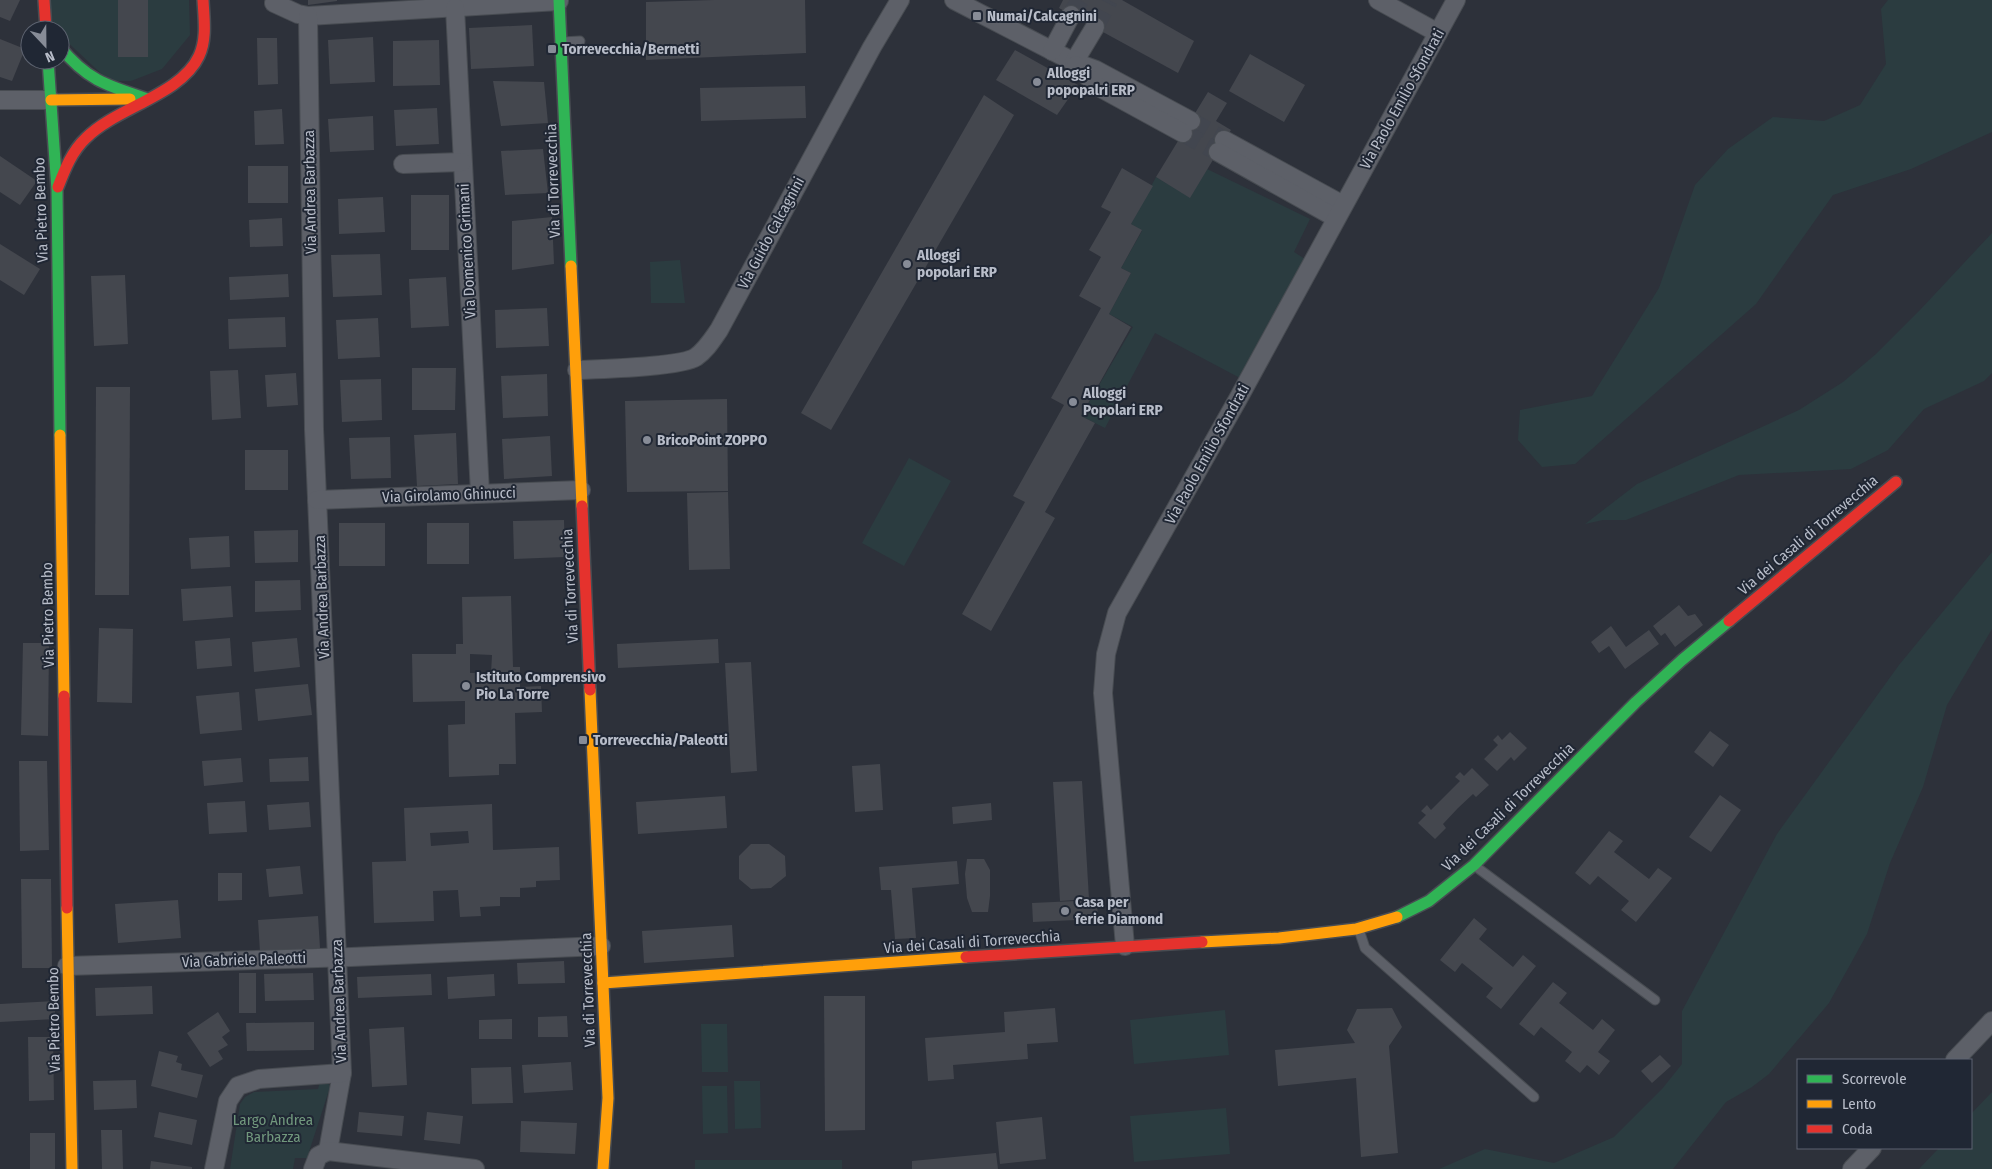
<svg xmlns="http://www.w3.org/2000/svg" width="1992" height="1169" viewBox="0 0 1992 1169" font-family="'Fira Sans Condensed',sans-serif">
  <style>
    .green { fill: #2b3c40 }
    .building { fill: #44474e; fill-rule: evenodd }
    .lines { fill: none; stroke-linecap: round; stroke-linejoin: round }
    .street-tunnel { stroke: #42464f; stroke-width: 18; stroke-dasharray: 18 9; stroke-linecap: butt }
    .lane-casing { stroke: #484c52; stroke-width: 11 }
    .street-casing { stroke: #484c52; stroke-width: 20 }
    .fast-casing { stroke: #484c52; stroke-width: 14 }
    .slow-casing { stroke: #484c52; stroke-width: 14 }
    .jam-casing { stroke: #484c52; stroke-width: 14 }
    .lane { stroke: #5d6068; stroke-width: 9 }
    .street { stroke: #5d6068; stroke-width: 18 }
    .fast { stroke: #30b455; stroke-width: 11 }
    .slow { stroke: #ff9f0a; stroke-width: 11 }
    .jam { stroke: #e5322d; stroke-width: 11 }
    .poi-dot { fill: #878c97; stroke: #202734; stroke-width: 2 }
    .labels { text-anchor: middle; stroke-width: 4; stroke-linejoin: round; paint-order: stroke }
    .poi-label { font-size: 15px; font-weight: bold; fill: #b8bdc9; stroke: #202734; text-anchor: start }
    .street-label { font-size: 15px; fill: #b8bdc9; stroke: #202734 }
    .park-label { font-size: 15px; fill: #71987d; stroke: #202734 }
  </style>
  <rect width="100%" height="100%" fill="#2d313a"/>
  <g class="green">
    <polygon points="48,0 189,0 190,35 162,69 131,81 109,81 60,35 60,30 55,30"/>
    <polygon points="1888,0 1992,0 1992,132 1911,169 1833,195 1756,304 1575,464 1542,467 1518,440 1520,410 1592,396 1659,288 1695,185 1728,149 1773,117 1824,121 1860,105 1886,64 1881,9"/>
    <polygon points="1207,169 1310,219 1294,252 1305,259 1240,378 1155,333 1105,428 1081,416 1133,327 1109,314 1131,273 1121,268 1142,231 1131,224 1156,177 1190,197"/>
    <polygon points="1992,233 1992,373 1984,381 1924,409 1888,450 1851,469 1739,475 1626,520 1603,520 1585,524 1637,484 1799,410 1843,382 1876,354 1920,310"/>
    <polygon points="680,260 685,303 651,303 650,262"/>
    <polygon points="909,458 951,481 904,566 862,543"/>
    <polygon points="1992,552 1992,629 1947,705 1923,787 1890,863 1867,934 1829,1003 1769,1074 1752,1087 1726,1102 1673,1169 1439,1169 1485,1149 1554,1163 1614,1137 1662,1089 1682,1064 1682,1011 1777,834 1899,665"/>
    <polygon points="1225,1010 1229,1055 1134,1064 1130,1020"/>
    <polygon points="701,1024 727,1024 728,1072 702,1072"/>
    <polygon points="321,1078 326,1078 330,1087 307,1158 295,1158 293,1169 230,1169 240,1104 245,1097 254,1092 318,1089"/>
    <polygon points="734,1081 760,1081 761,1128 735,1129"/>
    <polygon points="702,1086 727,1086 728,1133 703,1134"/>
    <polygon points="1992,1092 1992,1169 1919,1169 1939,1148 1971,1148 1971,1114"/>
    <polygon points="1226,1108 1230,1154 1134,1162 1130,1116"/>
    <rect x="695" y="1160" width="147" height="9"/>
  </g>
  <g class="building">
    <polygon points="0,0 20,0 10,21 0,17"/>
    <rect x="118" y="0" width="30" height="57"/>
    <polygon points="308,0 337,0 337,1 308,5"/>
    <polygon points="714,0 805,0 806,53 646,60 646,2"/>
    <polygon points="1063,0 1122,0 1194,41 1178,73 1059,8"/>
    <polygon points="532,25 534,66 471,69 469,28"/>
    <polygon points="373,37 375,82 330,84 328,40"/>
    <polygon points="257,38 277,38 278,84 258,85"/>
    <polygon points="0,39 25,49 12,81 0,77"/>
    <polygon points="439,40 440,85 393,86 393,41"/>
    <polygon points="1015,50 1078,85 1057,115 996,80"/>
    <polygon points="1250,54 1305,85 1284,122 1229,91"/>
    <polygon points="493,81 544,82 548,123 501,126"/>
    <polygon points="805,86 806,118 701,121 700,88"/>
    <polygon points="1208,92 1227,103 1216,121 1231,130 1190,198 1156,177"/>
    <polygon points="984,95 1014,115 831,430 801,413"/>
    <polygon points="437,108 439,144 396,146 394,110"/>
    <polygon points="282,109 284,144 255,145 254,111"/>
    <polygon points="373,116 374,150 330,152 328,119"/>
    <polygon points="543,149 548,193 505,195 501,151"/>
    <polygon points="0,156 37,181 20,205 0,192"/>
    <rect x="248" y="166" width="40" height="37"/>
    <polygon points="1122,168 1153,186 1131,224 1142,230 1121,268 1131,273 1109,314 1131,327 1081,416 1095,423 1045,512 1055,518 991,631 962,614 1025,502 1013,496 1064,405 1051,398 1101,308 1079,296 1101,257 1089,250 1111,212 1101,207"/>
    <rect x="411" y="195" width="38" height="55"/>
    <polygon points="383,197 385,232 339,234 338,199"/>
    <polygon points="552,217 554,264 512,270 512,221"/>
    <polygon points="282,218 283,246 250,247 249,220"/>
    <polygon points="0,244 40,269 24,295 0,280"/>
    <polygon points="380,254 382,295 333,297 331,255"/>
    <polygon points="288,274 289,297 230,300 229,277"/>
    <polygon points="125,275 128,344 94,346 91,276"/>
    <polygon points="446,277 449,326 411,328 409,279"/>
    <polygon points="547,308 549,346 496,348 495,310"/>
    <polygon points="285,317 286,347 229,349 228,319"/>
    <polygon points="378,318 380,357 338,359 336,320"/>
    <polygon points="412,368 456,368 455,410 412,410"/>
    <polygon points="238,370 241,418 212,420 210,371"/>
    <polygon points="296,373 298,405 267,407 265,375"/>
    <polygon points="547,374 548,416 503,418 501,376"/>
    <polygon points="381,379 382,420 342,422 340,380"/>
    <polygon points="96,387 130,387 129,595 95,595"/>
    <polygon points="727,399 728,491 627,492 625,401"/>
    <polygon points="456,433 458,484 417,486 414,435"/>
    <polygon points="550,436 552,476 504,479 502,439"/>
    <polygon points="390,437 391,478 351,479 349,438"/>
    <rect x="245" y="450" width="43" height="40"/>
    <polygon points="728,492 730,569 689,570 687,493"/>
    <polygon points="564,520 565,557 514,559 513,521"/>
    <rect x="339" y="523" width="46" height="43"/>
    <rect x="427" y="523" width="42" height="41"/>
    <polygon points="298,530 298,562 255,563 254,531"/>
    <polygon points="229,536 230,567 191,569 189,538"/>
    <polygon points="300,580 301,610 255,612 255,581"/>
    <polygon points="231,586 233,617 183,621 181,589"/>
    <path d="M511,596L513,667H520V687L541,686L542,712L515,713L516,764H499V775L449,777L448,725L465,724V701L413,702L412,654H456V644H463L462,597ZM470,654L492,655L491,673H470Z"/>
    <polygon points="1679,605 1688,616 1695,614 1703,625 1675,647 1665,633 1661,636 1653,626"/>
    <polygon points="1611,626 1626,647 1649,630 1659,644 1625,669 1609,646 1599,653 1591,642"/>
    <polygon points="99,628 133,629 132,703 97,702"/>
    <polygon points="230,638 232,666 197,669 195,641"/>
    <polygon points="297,638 300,667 254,672 252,642"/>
    <polygon points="718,639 719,663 618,668 617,644"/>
    <polygon points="23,643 49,643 48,736 21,735"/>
    <polygon points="751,662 757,771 731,773 725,663"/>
    <polygon points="308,684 312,715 258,721 255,689"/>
    <polygon points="239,692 242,730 200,734 196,696"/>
    <polygon points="1710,731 1729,745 1713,767 1694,752"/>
    <polygon points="1510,732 1527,748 1514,761 1511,757 1497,771 1484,759 1498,745 1493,740 1498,735 1502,740"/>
    <polygon points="308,757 309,781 270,782 269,759"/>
    <polygon points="241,758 243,782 204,786 202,761"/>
    <polygon points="19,761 47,761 49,850 20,851"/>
    <polygon points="880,764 883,810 855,812 852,766"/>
    <polygon points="1472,768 1489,785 1476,797 1473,794 1458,808 1443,824 1446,828 1435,839 1418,823 1426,815 1421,811 1427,805 1431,810 1460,781 1455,777 1460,772 1464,776"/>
    <polygon points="1082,781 1089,899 1060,901 1053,782"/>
    <polygon points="1720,795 1741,810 1711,852 1689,837"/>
    <polygon points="725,796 727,828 638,834 636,802"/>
    <polygon points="245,801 247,832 209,834 207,803"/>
    <polygon points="309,802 311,827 269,830 267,805"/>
    <polygon points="991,803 992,820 953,824 952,807"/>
    <path d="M492,804L493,850L559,847L560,880L536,881V887L520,888V897H500V906L480,907L481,916L460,917L458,890L433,891L434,921L374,923L372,862L406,861L404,808ZM468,831L469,843L431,846L430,833Z"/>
    <polygon points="1609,831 1623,841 1614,852 1649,879 1658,868 1672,878 1636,922 1621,910 1629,901 1598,876 1590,885 1575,873"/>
    <polygon points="751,844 769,844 785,856 786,876 771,888 751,889 739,879 739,856"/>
    <polygon points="967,859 984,859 990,870 990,896 988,912 972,912 967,898 965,874"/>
    <polygon points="957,861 959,884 912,888 916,938 895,939 891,890 881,890 879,867"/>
    <polygon points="300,866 303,894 269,897 266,869"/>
    <polygon points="218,873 242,873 242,900 218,901"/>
    <polygon points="21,879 51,879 52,968 22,968"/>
    <polygon points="178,900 181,938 118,943 115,904"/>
    <polygon points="1097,900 1098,919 1033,922 1032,903"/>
    <polygon points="318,916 320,948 260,952 258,920"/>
    <polygon points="1474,918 1487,929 1479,939 1513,967 1523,955 1536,966 1501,1009 1486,997 1493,988 1462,963 1455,972 1440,960"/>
    <polygon points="732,925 734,957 644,963 642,931"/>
    <polygon points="564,961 565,983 518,984 517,963"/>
    <rect x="239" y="973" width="17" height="40"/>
    <polygon points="313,973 314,1000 265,1001 264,974"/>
    <polygon points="431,974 432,995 358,998 357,977"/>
    <polygon points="494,974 495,996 448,999 447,977"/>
    <polygon points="1553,982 1567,993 1559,1003 1593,1030 1602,1019 1615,1030 1598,1052 1610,1061 1599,1075 1587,1065 1580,1073 1565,1061 1572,1052 1541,1027 1534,1036 1519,1024"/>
    <polygon points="152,986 153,1014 96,1016 95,988"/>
    <polygon points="824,996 865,996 865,1130 825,1131"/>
    <polygon points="55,1001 55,1019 0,1022 0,1004"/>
    <polygon points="1055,1008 1058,1042 1027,1044 1028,1059 953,1065 954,1079 928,1081 925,1038 1005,1032 1004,1012"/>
    <polygon points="1392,1008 1402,1027 1389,1046 1398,1153 1361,1157 1356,1078 1278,1086 1275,1050 1355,1043 1347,1030 1357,1009"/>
    <polygon points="218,1012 230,1031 222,1037 228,1045 218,1051 223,1059 210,1067 187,1033"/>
    <polygon points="567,1016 568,1037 538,1037 538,1017"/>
    <polygon points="512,1019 512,1039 479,1039 479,1020"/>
    <polygon points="314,1022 314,1050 247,1051 246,1023"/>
    <polygon points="404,1027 407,1085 372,1087 369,1029"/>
    <polygon points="28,1037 53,1037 54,1100 29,1101"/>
    <polygon points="159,1051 178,1056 176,1062 182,1064 181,1070 203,1075 197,1098 151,1086"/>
    <polygon points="1660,1055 1671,1066 1652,1083 1641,1071"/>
    <polygon points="571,1062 573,1090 524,1093 522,1065"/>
    <polygon points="511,1067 513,1103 472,1104 471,1068"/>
    <polygon points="136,1080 137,1108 94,1110 93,1081"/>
    <polygon points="159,1112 197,1120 192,1145 154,1137"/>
    <polygon points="359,1112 404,1116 402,1136 357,1132"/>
    <polygon points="427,1112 463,1116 460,1144 424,1140"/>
    <polygon points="1042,1117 1046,1159 1000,1164 996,1122"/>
    <polygon points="521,1121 577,1123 575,1154 520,1152"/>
    <polygon points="101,1130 122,1130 123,1169 102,1169"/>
    <rect x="30" y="1133" width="25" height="36"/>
    <polygon points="996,1153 998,1169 912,1169 912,1161"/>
    <polygon points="151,1161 192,1167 192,1169 150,1169"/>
  </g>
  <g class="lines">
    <g class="street-tunnel">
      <polyline points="1071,15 1080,0"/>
      <polyline points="1095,27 1109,0"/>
      <polyline points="1191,121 1224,140"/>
      <polyline points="1183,133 1218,152"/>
    </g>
    <defs>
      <g id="lane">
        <polyline points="562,42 580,41"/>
        <polyline points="1475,866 1655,1000"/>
        <polyline points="1359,930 1365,948 1534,1097"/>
      </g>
      <g id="street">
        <polyline points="954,0 1074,62 1096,70 1191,121"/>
        <polyline points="1378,0 1438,33"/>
        <polyline points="274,3 298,14 308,16 559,1"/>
        <polyline points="455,8 480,493"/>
        <polyline points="308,16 314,429 342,1073 328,1151 318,1156 313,1169"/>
        <polyline points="1052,51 1071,15"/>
        <polyline points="1074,62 1095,27"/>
        <polyline points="1076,65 1097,86 1183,133"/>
        <polyline points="0,100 51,100"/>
        <polyline points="1224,140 1343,205"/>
        <polyline points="1218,152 1336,218"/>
        <polyline points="403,164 462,162"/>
        <path d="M577,370C600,369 681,367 696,357C706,350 712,340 719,330L872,47L900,0"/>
        <polyline points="317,500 581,490"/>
        <polyline points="1125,946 1103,693 1106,654 1117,613 1238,399 1456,0"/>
        <polyline points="67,966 351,957 601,946"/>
        <polyline points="1955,1060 1992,1021"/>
        <polyline points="328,1151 475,1169"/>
        <polyline points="214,1169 228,1101 238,1086 259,1079 342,1073"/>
        <polyline points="1852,1169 1872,1148"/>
      </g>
      <g id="fast">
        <polyline points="559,0 571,266"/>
        <path d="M60,47C88,81 108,86 148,99"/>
        <polyline points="48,60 57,190 60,435"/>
        <polyline points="1397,917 1429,901 1474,865 1636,702 1682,660 1729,621"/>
      </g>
      <g id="slow">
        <polyline points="51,100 130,99"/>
        <polyline points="571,266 582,506"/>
        <polyline points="60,435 64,696"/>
        <polyline points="590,690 608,1098 603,1169"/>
        <polyline points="67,908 72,1169"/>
        <polyline points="1202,942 1279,938 1356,929 1397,917"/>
        <polyline points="603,983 966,957"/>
      </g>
      <g id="jam">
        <polyline points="44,0 46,30"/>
        <path d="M58,187C65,169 72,151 86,138C117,107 181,95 199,56C207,39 204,19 203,0"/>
        <polyline points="582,506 590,690"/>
        <polyline points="1729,621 1896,482"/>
        <polyline points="64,696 67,908"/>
        <polyline points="966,957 1202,942"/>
      </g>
    </defs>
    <use href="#lane" class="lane-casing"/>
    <use href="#street" class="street-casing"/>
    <use href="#fast" class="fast-casing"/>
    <use href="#slow" class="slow-casing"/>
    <use href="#jam" class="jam-casing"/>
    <use href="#lane" class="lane"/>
    <use href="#street" class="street"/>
    <use href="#fast" class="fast"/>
    <use href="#slow" class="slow"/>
    <use href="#jam" class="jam"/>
  </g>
  <g class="poi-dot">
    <rect x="972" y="11" width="10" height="10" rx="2.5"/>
    <rect x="547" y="44" width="10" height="10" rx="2.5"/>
    <circle cx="1037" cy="82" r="5"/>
    <circle cx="907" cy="264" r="5"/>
    <circle cx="1073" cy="402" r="5"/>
    <circle cx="647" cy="440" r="5"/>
    <circle cx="466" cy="686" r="5"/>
    <rect x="578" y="735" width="10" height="10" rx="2.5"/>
    <circle cx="1065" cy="911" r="5"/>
  </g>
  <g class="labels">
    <g class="poi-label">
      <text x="987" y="21">Numai/Calcagnini</text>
      <text x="562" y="54">Torrevecchia/Bernetti</text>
      <text x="1047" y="78">Alloggi<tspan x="1047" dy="17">popopalri ERP</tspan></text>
      <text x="917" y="260">Alloggi<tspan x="917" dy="17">popolari ERP</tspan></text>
      <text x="1083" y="398">Alloggi<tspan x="1083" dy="17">Popolari ERP</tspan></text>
      <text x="657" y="445">BricoPoint ZOPPO</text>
      <text x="476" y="682">Istituto Comprensivo<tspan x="476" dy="17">Pio La Torre</tspan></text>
      <text x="593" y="745">Torrevecchia/Paleotti</text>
      <text x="1075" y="907">Casa per<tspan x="1075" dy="17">ferie Diamond</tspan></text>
    </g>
    <g class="street-label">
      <text transform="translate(1402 99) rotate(-61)" y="5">Via Paolo Emilio Sfondrati</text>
      <text transform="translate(553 181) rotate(-92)" y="5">Via di Torrevecchia</text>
      <text transform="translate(310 192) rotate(-91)" y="5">Via Andrea Barbazza</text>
      <text transform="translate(41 210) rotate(-92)" y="5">Via Pietro Bembo</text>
      <text transform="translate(771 233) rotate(-62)" y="5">Via Guido Calcagnini</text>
      <text transform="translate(467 251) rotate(-93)" y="5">Via Domenico Grimani</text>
      <text transform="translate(1207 454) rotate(-61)" y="5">Via Paolo Emilio Sfondrati</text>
      <text transform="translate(449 495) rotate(-2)" y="5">Via Girolamo Ghinucci</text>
      <text transform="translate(1808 535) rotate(-40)" y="5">Via dei Casali di Torrevecchia</text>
      <text transform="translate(570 586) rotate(-93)" y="5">Via di Torrevecchia</text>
      <text transform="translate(322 597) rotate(-92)" y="5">Via Andrea Barbazza</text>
      <text transform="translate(48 615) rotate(-91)" y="5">Via Pietro Bembo</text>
      <text transform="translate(1508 807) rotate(-44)" y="5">Via dei Casali di Torrevecchia</text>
      <text transform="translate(972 942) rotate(-4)" y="5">Via dei Casali di Torrevecchia</text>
      <text transform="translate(244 960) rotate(-2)" y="5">Via Gabriele Paleotti</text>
      <text transform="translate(588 990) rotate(-92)" y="5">Via di Torrevecchia</text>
      <text transform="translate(339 1001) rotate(-92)" y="5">Via Andrea Barbazza</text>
      <text transform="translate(54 1020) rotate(-91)" y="5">Via Pietro Bembo</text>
    </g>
    <g class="park-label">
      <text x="273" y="1125">Largo Andrea<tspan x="273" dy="17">Barbazza</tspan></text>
    </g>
  </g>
  <rect x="1797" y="1059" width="175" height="90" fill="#202734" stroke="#5d6370"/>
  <rect x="1807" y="1075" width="25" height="8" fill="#30b455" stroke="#5d6370"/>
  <text x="1842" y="1084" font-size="15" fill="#b8bdc9">Scorrevole</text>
  <rect x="1807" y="1100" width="25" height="8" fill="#ff9f0a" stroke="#5d6370"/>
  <text x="1842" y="1109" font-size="15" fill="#b8bdc9">Lento</text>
  <rect x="1807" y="1125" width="25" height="8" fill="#e5322d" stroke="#5d6370"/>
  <text x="1842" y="1134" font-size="15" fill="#b8bdc9">Coda</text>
  <g transform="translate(45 45) rotate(158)"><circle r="24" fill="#202734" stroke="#5d6370"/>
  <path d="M0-4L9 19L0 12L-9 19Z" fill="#878c97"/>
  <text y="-8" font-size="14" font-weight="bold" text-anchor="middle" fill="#b8bdc9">N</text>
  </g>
</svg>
